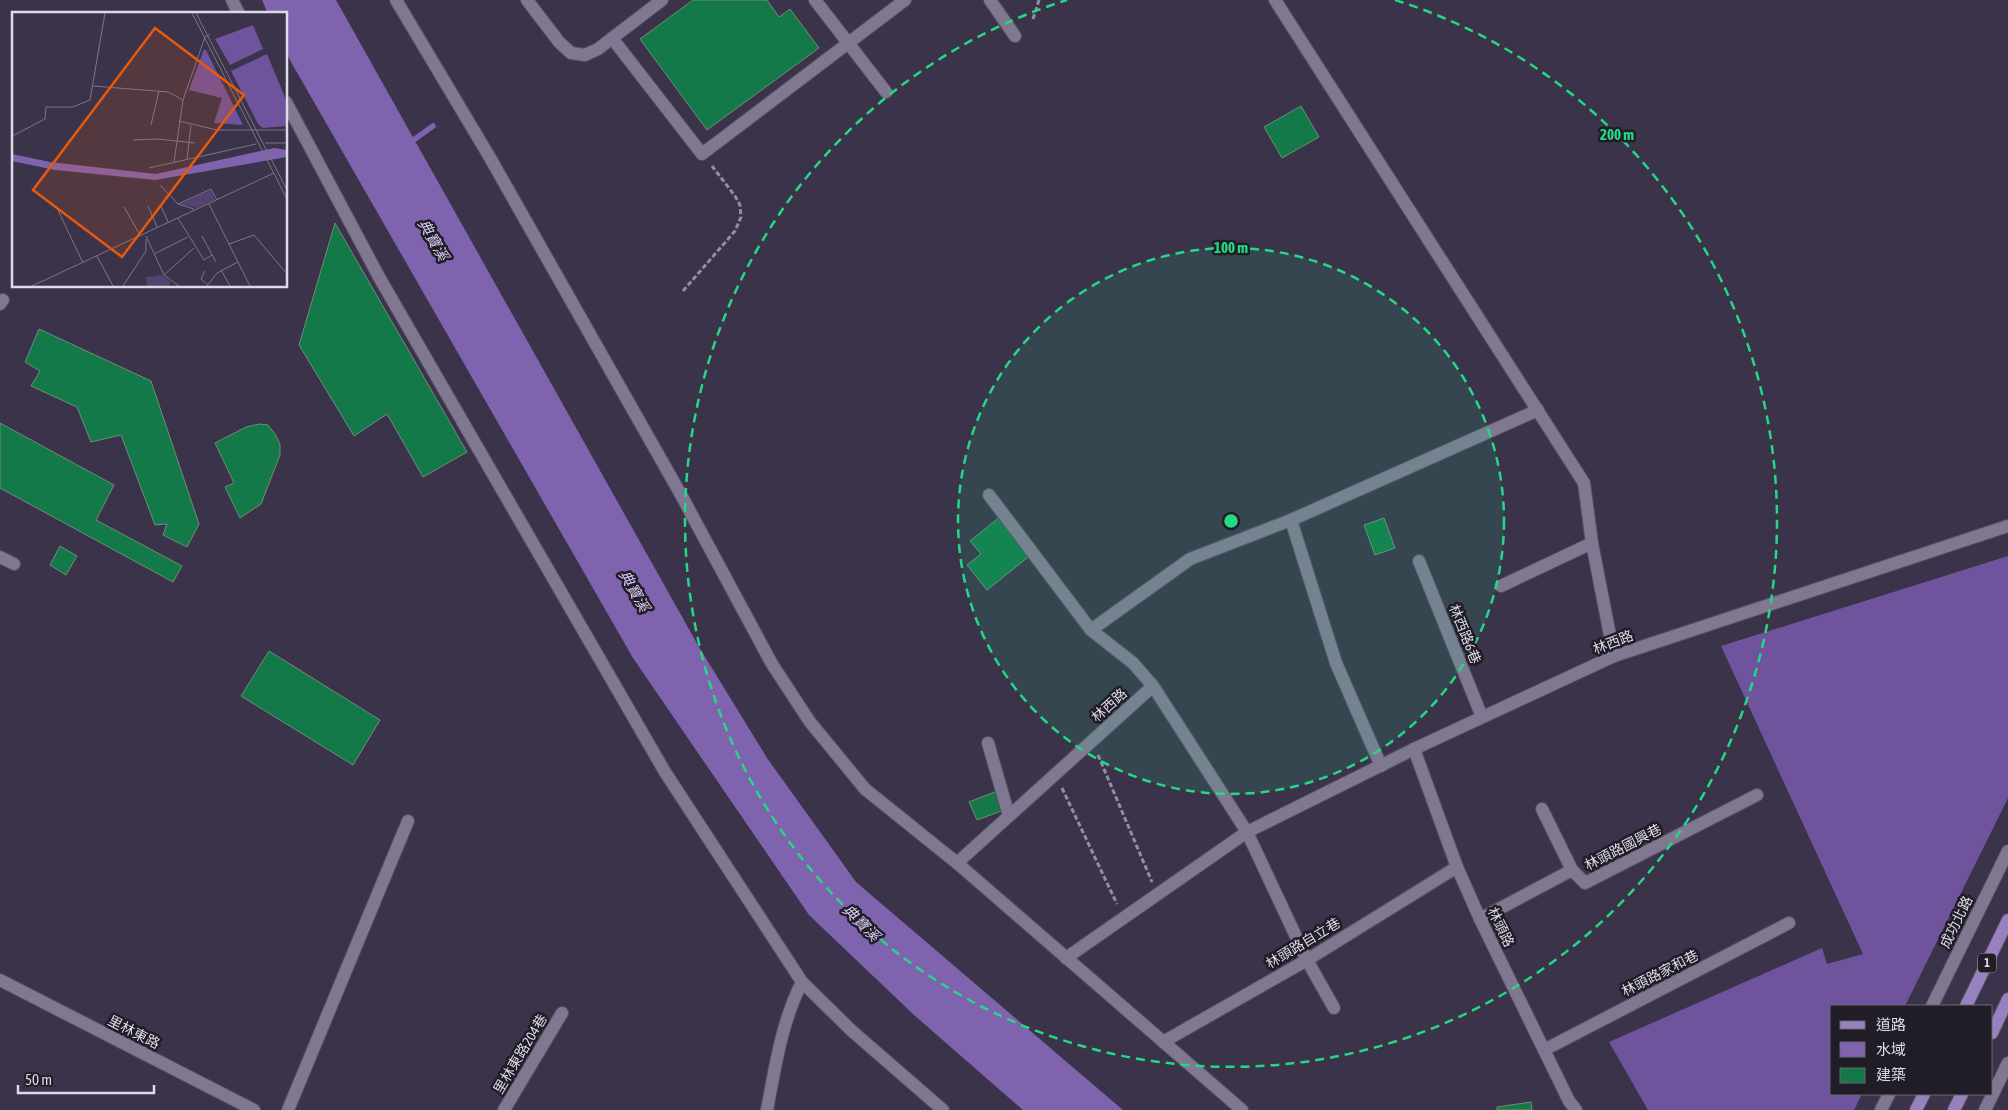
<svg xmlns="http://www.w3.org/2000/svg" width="2008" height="1110" viewBox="0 0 2008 1110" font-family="'Asap Condensed','Noto Sans TC',sans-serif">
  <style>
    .forest { fill: #6f549d }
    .water { fill: #7f63ae }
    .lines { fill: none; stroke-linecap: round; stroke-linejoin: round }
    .stream { stroke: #7f63ae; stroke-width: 5.5 }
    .building { fill: #137949; stroke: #728c7b }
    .minor-casing { stroke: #565062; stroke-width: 14 }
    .major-casing { stroke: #565062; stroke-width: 14 }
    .path { stroke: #938e9f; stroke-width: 3; stroke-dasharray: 5 2.5; stroke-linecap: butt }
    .minor { stroke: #807891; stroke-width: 12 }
    .major { stroke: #9781bf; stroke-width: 12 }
    .ring { fill: none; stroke: #25d886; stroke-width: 2.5; stroke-dasharray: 9 6 }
    .labels { text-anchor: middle; stroke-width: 5; stroke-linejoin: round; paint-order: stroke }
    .shield { fill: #201d27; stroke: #a5a1ae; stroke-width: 1 }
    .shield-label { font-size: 12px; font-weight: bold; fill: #dedae8 }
    .street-label { font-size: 14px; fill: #dedae8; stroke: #201d27 }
    .water-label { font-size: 15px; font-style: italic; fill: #d9ccf5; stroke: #201d27 }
    .inset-road { fill: none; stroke: #7c7689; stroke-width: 1 }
    .view { fill: #e8590c; fill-opacity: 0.15; stroke: #e8590c; stroke-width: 2.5 }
    .inset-edge { fill: none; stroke: #dedae8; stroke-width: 2.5 }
    .centre { fill: #25d886; stroke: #201d27; stroke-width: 2.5 }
    .ring-label { font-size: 15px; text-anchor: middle; font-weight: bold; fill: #25d886; stroke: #201d27; stroke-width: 5; stroke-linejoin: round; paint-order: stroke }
  </style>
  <rect width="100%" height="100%" fill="#3a3349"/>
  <polygon class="forest" points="2008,556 2008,798 1905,1006 1832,1006 1832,1094 1862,1094 1854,1110 1648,1110 1609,1042 1822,948 1827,964 1863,954 1721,646"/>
  <polygon class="water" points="262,0 336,0 699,647 767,758 856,882 1123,1110 1023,1110 914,1015 809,915 633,658 291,62 286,52 286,14 268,14"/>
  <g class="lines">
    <polyline class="stream" points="408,144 433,126"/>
  </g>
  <g class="building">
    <polygon points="693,0 767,0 779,17 790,9 819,48 707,130 640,39"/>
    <polygon points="1301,106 1319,137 1282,158 1264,127"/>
    <polygon points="335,223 467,452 423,477 387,414 354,436 299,345"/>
    <polygon points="39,329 151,381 199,524 187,547 163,535 167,524 155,525 121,435 91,442 77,407 31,386 40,371 25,362"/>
    <polygon points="0,423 114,485 96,520 182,566 173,582 0,488"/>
    <polygon points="259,424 268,425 275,434 280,444 280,455 261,504 240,518 225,487 234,483 215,443 246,427"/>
    <polygon points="1001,516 1032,554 987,590 967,565 981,554 970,541"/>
    <polygon points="1384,518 1395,548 1375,555 1364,525"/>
    <polygon points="60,546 77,556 66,575 50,565"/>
    <polygon points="269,651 380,720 353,765 241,696"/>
    <polygon points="997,791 1004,810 977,820 969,802"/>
    <polygon points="1531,1102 1532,1110 1497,1110 1497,1107"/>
  </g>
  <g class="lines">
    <defs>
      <g id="minor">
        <polyline points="232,0 239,14"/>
        <polyline points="396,0 489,156 680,493 772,664 810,722 865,789 957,863 1242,1110"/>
        <polyline points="527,0 559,42 571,53 585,55 598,49 662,0"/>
        <polyline points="815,0 886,92"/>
        <polyline points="990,0 1015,36"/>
        <polyline points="1275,0 1584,483 1592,543 1614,656"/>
        <polyline points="612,38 702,154 905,0"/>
        <polyline points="286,102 379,277 665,772 802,982 852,1031 943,1110"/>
        <polyline points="0,304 3,300"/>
        <polyline points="989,495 1091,630 1133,663 1153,686 1247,832 1307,960 1334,1008"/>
        <polyline points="1291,520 1336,663 1381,766"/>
        <polyline points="0,557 14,564"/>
        <polyline points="1419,561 1482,717"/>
        <polyline points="1501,586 1592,543"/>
        <polyline points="1091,630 1190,559 1291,520 1538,410"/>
        <polyline points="988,743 1009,816"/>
        <polyline points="1414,749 1457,867 1480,919 1569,1101 1576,1110"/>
        <polyline points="1542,809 1572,870"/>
        <polyline points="957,863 1153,686"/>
        <polyline points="1480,919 1572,870 1585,883 1757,795"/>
        <polyline points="1066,958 1247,832 1414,749 1614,656 2008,526"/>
        <polyline points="0,980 254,1110"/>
        <polyline points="1932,1006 2008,851"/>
        <polyline points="1163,1042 1307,960 1457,867"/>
        <polyline points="1544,1050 1789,923"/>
        <polyline points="288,1110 408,821"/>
        <polyline points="504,1110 562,1013"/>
        <path d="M767,1110C775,1067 782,1021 802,982"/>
        <polyline points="1881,1110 1889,1094"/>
        <polyline points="1985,1110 2008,1063"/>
      </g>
      <g id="major">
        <polyline points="1966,1006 2008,920"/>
        <polyline points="1992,1033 2008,999"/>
        <polyline points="1916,1110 1924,1094"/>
        <polyline points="1954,1110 1962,1094"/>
      </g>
    </defs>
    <use href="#minor" class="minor-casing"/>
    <use href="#major" class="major-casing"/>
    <g class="path">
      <polyline points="1033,19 1039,0"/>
      <polyline points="683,291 735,231 741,217 740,205 735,196 712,166"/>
      <polyline points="1098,755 1152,882"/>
      <polyline points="1062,788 1117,904"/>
    </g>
    <use href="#minor" class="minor"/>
    <use href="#major" class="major"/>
  </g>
  <circle cx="1231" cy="521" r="273" fill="#25d886" fill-opacity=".12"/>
  <g class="ring">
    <circle cx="1231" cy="521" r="273"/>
    <path d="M1395 0A546 546 0 1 1 1067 0"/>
  </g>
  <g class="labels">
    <rect class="shield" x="1978" y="953.5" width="18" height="19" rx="4"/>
    <g class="shield-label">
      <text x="1987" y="967">1</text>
    </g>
    <g class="street-label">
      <text transform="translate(1465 634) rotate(68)" y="5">林西路6巷</text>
      <text transform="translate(1613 642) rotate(-21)" y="5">林西路</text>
      <text transform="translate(1109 705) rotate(-42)" y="5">林西路</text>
      <text transform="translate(1623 847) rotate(-27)" y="5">林頭路國興巷</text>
      <text transform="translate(1956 922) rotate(-64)" y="5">成功北路</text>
      <text transform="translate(1501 927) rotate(64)" y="5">林頭路</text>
      <text transform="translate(1303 943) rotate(-31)" y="5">林頭路自立巷</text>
      <text transform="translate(1660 973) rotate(-27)" y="5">林頭路家和巷</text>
      <text transform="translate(134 1032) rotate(27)" y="5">里林東路</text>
      <text transform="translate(520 1054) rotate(-59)" y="5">里林東路204巷</text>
    </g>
    <g class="water-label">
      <text transform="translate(433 240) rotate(60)" y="5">典寶溪</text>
      <text transform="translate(634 591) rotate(60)" y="5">典寶溪</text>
      <text transform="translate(861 923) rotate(45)" y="5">典寶溪</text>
    </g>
  </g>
  <g transform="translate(12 12)">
    <rect width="275" height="275" fill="#3a3349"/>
    <path d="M199,178L203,188L184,196L168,192ZM150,263L159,270L157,274H135L134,265Z" fill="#544272"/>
    <path d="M241,13L251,37L218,53L203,27ZM192,37L194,38L231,113L202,111L210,86L177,78ZM255,42L275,90V114L251,116L246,112L219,59Z" fill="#6f549d"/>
    <path d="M262,136L275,138V145L143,168L43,158L0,149V142L38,150L144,162Z" fill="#7f63ae"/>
    <path class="inset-road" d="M180,1L275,187M184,1L275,178M81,74L156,80L171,88M167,109L205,118H275M139,113L147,79M0,124L33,107L34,95H61L78,88L93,1M121,128L146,127L183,131M253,131H275M175,147L179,113M162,150L171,88L193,25L198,22M137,156L244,132M148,173L166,192L182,197M166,192L199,177L205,188M197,192L238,274M136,194L145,215M149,194L156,210M112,195L128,223M45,196L71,251M166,206L192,248L200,243M134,224L152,263L167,274M190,224L204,250M217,232L242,223L275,262M142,242L176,225M85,244L101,274M209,258L218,274M193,259L189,267L196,273M152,263L182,236M20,274L262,161M111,274L134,239V227M195,274L205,261L226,250"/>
    <path class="view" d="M143,16L232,83L110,245L21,178Z"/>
    <rect width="275" height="275" class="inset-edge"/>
  </g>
  <circle cx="1231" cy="521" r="8" class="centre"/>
  <g class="ring-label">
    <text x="1617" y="140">200 m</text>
    <text x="1231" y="253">100 m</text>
  </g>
  <rect x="1830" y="1005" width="162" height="90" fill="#201d27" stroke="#6c6974"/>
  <rect x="1840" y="1021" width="25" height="8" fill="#9781bf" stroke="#6c6974"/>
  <text x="1876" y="1030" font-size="15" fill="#dedae8">道路</text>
  <rect x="1840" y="1042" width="25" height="15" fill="#7f63ae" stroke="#6c6974"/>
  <text x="1876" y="1055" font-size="15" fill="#dedae8">水域</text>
  <rect x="1840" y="1068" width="25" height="15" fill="#137949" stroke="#6c6974"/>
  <text x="1876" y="1080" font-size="15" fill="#dedae8">建築</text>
  <path d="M18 1085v8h136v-8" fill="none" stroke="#dedae8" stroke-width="2.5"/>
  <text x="25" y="1085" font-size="15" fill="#dedae8" stroke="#201d27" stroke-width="4" paint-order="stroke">50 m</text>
</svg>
